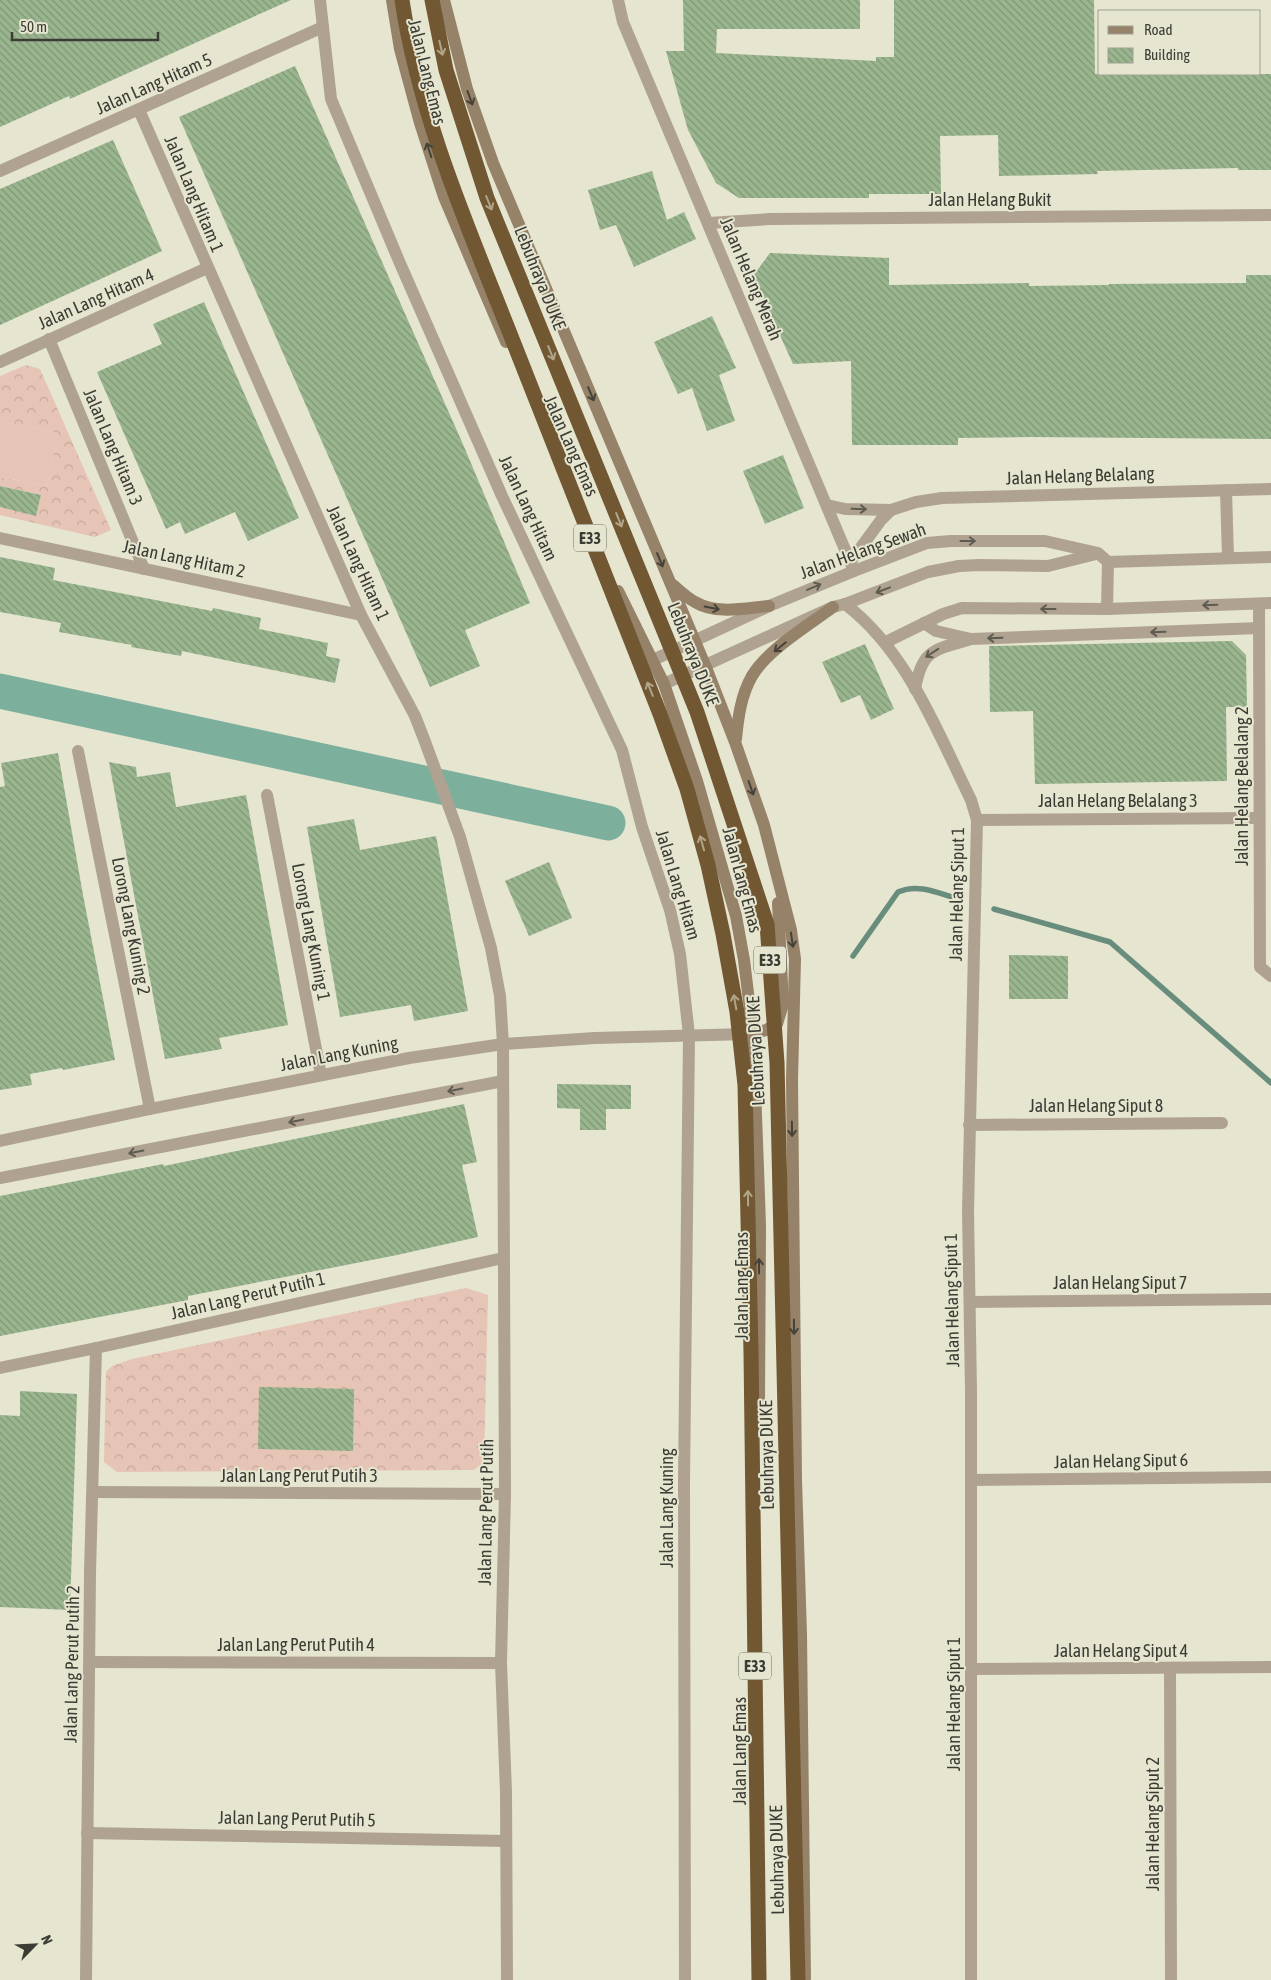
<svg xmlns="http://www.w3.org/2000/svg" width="1271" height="1980" viewBox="0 0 1271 1980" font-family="'Asap Condensed',sans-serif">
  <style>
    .forest { fill: url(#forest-crowns) }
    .pitch { fill: #e6c4b6 }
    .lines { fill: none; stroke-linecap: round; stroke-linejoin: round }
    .stream { stroke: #698d7d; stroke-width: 5.5 }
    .river { stroke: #7cb09c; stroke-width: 35 }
    .building { fill: url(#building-back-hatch) }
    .minor { stroke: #afa291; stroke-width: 12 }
    .tertiary { stroke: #afa291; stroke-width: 12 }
    .secondary { stroke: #958269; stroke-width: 12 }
    .motorway { stroke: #715732; stroke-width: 15 }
    .oneway { stroke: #b1a589 }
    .oneway2 { stroke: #454339 }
    .oneway3 { stroke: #5e5b50 }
    .labels { text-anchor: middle; stroke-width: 4; stroke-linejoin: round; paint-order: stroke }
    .shield { fill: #e5e5d0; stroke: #6f6f63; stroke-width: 1 }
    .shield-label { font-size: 16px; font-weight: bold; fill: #3c3c34 }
    .street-label { font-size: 18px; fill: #3c3c34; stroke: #e5e5d0 }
  </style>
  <defs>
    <pattern id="forest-crowns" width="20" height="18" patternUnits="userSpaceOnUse" patternTransform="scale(1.25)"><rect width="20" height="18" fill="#e6c4b6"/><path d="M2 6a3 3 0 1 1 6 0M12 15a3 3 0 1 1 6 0" fill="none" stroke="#c6a99d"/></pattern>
    <pattern id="building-back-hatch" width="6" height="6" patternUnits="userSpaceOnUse" patternTransform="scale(1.25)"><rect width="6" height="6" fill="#9ab68f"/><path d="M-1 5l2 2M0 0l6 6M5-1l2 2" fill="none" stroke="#7f9576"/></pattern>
  </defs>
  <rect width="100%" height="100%" fill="#e5e5d0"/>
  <g class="forest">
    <polygon points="26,365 40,369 111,530 95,537 0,515 0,507 36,515 41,495 0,486 0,477 47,486 58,433 0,421 0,376"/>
    <polygon points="466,1288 488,1295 484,1462 474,1470 117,1472 104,1462 106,1372 112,1366 132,1359"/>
  </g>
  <polygon class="pitch" points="0,421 58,433 47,486 0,477"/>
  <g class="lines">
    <g class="stream">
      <polyline points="994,909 1110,942 1271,1083"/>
      <path d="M853,956L898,892C918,883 938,893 958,899"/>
    </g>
    <polyline class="river" points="0,691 608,823"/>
  </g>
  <g class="building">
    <polygon points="0,0 291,0 70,99 69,96 0,127"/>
    <polygon points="683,0 860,0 860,29 717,29 716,53 876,61 876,57 894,57 894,0 1094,0 1095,74 1271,74 1271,170 1238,170 1238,168 1097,171 1098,174 999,176 998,135 940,136 941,194 869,194 869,198 739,198 716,183 688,130 666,51 684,51"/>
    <polygon points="295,66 462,442 530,603 465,630 480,666 430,687 179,117"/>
    <polygon points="113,140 162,251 0,325 0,189"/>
    <polygon points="652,171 667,220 684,212 696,239 634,267 616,225 600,230 588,190"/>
    <polygon points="770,253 889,258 889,285 1029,283 1029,286 1109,285 1109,284 1246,283 1246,275 1271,275 1271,439 1029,437 958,438 958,445 852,445 851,361 793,364 753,276"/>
    <polygon points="204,302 299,518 248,541 235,512 185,534 180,522 166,529 97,372 162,344 153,324"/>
    <polygon points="712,316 736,368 719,375 735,421 707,431 692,388 678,394 654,342"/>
    <polygon points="783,455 804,508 765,524 743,471"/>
    <polygon points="0,486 41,495 36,516 0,507"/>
    <polygon points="0,557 55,568 53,580 212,611 213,608 261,618 259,629 328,643 326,656 340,659 335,683 182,651 181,656 131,647 132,645 59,632 61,623 0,612"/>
    <polygon points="1232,641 1246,655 1247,707 1226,707 1227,781 1035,784 1033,711 990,712 989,646"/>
    <polygon points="865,644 894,709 871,720 860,695 841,703 822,662"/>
    <polygon points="58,753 83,895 115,1060 63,1070 62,1068 30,1074 32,1085 0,1090 0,787 5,786 1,763"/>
    <polygon points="109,762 136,767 137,777 170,772 176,807 246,795 288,1025 219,1038 222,1049 165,1059"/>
    <polygon points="354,819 360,850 436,836 468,1011 414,1021 411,1005 340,1017 307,827"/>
    <polygon points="549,862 572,918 529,936 505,881"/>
    <polygon points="1009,955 1068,956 1068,999 1009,999"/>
    <polygon points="557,1084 631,1085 631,1109 606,1109 606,1130 580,1130 580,1109 557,1108"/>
    <polygon points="464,1104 477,1162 462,1165 478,1237 397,1255 188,1296 188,1300 0,1336 0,1196 163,1164 164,1166"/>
    <polygon points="259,1387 354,1389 353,1451 258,1449"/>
    <polygon points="20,1391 77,1394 70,1610 0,1607 0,1415 20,1416"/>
  </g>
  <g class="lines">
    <g class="minor">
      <polyline points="320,0 331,99 399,261 502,496 622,750 642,827 670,910 680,954 689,1035 684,1482 685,1980"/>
      <polyline points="618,0 623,22 854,571"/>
      <polyline points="139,110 361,615 415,716 424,739 460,837 491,948 500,996 503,1044 505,1494 501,1663 506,1792 507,1980"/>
      <polyline points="0,171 323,27"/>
      <polyline points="709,223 770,219 1271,215"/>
      <polyline points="49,339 144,569"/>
      <polyline points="0,362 207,268"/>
      <polyline points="1226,490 1228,558"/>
      <polyline points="827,505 845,509 891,510 916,502 942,498 1271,489"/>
      <polyline points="0,538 361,615"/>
      <polyline points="851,561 881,520 891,510"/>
      <path d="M845,604C907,651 937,731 971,800L977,820L968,1211L971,1391V1980"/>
      <polyline points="1259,604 1260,967 1271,976"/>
      <polyline points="1107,609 1108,562"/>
      <polyline points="924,623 936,631 971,639 1259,628"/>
      <polyline points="886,642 943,614 962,608 1107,609 1271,603"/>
      <path d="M915,689C922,650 933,650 968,640"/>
      <polyline points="78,751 150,1109"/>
      <polyline points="267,795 321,1075"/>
      <polyline points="977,820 1259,818"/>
      <polyline points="969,1125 1222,1123"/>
      <polyline points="0,1178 503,1081"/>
      <polyline points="970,1302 1271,1299"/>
      <polyline points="0,1368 96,1348 503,1258"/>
      <polyline points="971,1480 1271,1477"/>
      <polyline points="93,1492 505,1494"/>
      <polyline points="90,1662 501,1663"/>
      <polyline points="1170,1668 1171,1980"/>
      <polyline points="972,1669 1271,1667"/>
      <polyline points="87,1833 506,1841"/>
      <polyline points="86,1980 90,1573 96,1348"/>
    </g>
    <g class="tertiary">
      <polyline points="653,660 769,606 854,571 927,543 951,541 1045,541 1098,553 1108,562 1271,557"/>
      <polyline points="664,684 833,607 845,604 928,572 959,566 979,565 1048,566 1096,554"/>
      <polyline points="0,1141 150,1109 409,1058 503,1044 595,1038 748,1034"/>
    </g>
    <g class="secondary">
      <polyline points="392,0 400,49 420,123 444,197 506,342"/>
      <polyline points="444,0 467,89 493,163 705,665 735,742 764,825 791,930 795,959 792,1080 796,1480 801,1634 805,1978"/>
      <path d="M673,585C680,591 687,598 695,602C717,615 745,608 769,606"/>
      <polyline points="618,591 664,684 697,781 736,916 744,960 753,1034 758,1168 760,1226 759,1400"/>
      <path d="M736,739C738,718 741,695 752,676C767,650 809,625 833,607"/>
      <polyline points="753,1034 766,1030 777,1024 783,1004 778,903"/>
    </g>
    <g class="motorway">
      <path d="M402,0C419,114 465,220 507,326C558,455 609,584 660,714L687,789L708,865L723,934L737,1012L745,1085L751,1352L759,1980"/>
      <polyline points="432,0 446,70 487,198 697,712 767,924 777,1063 798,1980"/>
    </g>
  </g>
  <defs><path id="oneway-shaft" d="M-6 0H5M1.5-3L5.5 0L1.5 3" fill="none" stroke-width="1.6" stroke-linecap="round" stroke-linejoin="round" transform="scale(1.25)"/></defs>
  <g class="oneway">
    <use href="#oneway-shaft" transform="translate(441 48) rotate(77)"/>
    <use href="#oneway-shaft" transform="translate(489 203) rotate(68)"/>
    <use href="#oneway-shaft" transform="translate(551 353) rotate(68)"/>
    <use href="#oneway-shaft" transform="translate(619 520) rotate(68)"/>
    <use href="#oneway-shaft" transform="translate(650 689) rotate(-112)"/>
    <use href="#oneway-shaft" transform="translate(702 843) rotate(-106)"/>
    <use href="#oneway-shaft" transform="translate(735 1002) rotate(-100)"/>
    <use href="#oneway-shaft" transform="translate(748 1198) rotate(-91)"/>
  </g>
  <g class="oneway2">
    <use href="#oneway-shaft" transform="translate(470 98) rotate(70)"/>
    <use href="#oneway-shaft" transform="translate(429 150) rotate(-108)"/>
    <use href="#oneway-shaft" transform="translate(591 394) rotate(67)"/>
    <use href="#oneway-shaft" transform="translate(660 560) rotate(67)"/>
    <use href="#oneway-shaft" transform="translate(712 608) rotate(11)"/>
    <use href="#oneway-shaft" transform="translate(780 647) rotate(141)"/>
    <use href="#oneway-shaft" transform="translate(751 788) rotate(71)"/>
    <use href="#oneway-shaft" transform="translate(792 940) rotate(82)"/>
    <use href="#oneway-shaft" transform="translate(792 1129) rotate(89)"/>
    <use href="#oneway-shaft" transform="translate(759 1266) rotate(-90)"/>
    <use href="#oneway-shaft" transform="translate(794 1327) rotate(89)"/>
  </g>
  <g class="oneway3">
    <use href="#oneway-shaft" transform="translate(859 509) rotate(2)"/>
    <use href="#oneway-shaft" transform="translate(968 541)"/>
    <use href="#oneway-shaft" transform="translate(814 587) rotate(-23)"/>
    <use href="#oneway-shaft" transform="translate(883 590) rotate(159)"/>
    <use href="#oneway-shaft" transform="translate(1210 605) rotate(178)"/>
    <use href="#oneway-shaft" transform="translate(1048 609) rotate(-180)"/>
    <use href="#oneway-shaft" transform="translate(1158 632) rotate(178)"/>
    <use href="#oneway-shaft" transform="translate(995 638) rotate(178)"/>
    <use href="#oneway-shaft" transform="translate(932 653) rotate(147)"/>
    <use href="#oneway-shaft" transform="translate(455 1090) rotate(169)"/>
    <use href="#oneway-shaft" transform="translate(296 1121) rotate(169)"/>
    <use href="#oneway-shaft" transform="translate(136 1152) rotate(169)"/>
  </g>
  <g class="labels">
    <g class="shield">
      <rect x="574" y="524.5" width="32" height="27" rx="4"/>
      <rect x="754" y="946.5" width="32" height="27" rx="4"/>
      <rect x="739" y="1652.5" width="32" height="27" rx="4"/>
    </g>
    <g class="shield-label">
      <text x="590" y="544">E33</text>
      <text x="770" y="966">E33</text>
      <text x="755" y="1672">E33</text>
    </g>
    <g class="street-label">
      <text transform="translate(427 72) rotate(76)" y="6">Jalan Lang Emas</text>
      <text transform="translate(154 84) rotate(-24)" y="6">Jalan Lang Hitam 5</text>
      <text transform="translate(194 194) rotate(67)" y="6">Jalan Lang Hitam 1</text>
      <text x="990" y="206">Jalan Helang Bukit</text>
      <text transform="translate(540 278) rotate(68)" y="6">Lebuhraya DUKE</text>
      <text transform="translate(751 279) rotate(67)" y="6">Jalan Helang Merah</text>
      <text transform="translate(96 299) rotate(-24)" y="6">Jalan Lang Hitam 4</text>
      <text transform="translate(571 446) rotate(66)" y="6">Jalan Lang Emas</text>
      <text transform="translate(113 447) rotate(67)" y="6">Jalan Lang Hitam 3</text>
      <text transform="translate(1080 476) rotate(-2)" y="6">Jalan Helang Belalang</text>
      <text transform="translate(528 508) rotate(65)" y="6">Jalan Lang Hitam</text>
      <text transform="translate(863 551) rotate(-20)" y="6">Jalan Helang Sewah</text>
      <text transform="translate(184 559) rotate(12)" y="6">Jalan Lang Hitam 2</text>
      <text transform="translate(358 563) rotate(65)" y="6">Jalan Lang Hitam 1</text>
      <text transform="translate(693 654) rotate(68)" y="6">Lebuhraya DUKE</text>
      <text transform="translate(1242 786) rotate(-90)" y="6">Jalan Helang Belalang 2</text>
      <text x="1118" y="807">Jalan Helang Belalang 3</text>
      <text transform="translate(742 880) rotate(75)" y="6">Jalan Lang Emas</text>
      <text transform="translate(678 885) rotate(73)" y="6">Jalan Lang Hitam</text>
      <text transform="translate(957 894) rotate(-89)" y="6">Jalan Helang Siput 1</text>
      <text transform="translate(131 926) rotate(79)" y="6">Lorong Lang Kuning 2</text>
      <text transform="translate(311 932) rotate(79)" y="6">Lorong Lang Kuning 1</text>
      <text transform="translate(756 1051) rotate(-93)" y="6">Lebuhraya DUKE</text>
      <text transform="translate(339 1054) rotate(-11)" y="6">Jalan Lang Kuning</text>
      <text x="1096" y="1112">Jalan Helang Siput 8</text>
      <text x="1120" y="1289">Jalan Helang Siput 7</text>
      <text transform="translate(742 1286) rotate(-90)" y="6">Jalan Lang Emas</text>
      <text transform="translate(248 1296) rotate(-13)" y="6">Jalan Lang Perut Putih 1</text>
      <text transform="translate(952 1300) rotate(-91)" y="6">Jalan Helang Siput 1</text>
      <text transform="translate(767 1455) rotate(-91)" y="6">Lebuhraya DUKE</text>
      <text transform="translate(1121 1461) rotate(-1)" y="6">Jalan Helang Siput 6</text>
      <text x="299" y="1482">Jalan Lang Perut Putih 3</text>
      <text transform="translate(667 1508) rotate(-90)" y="6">Jalan Lang Kuning</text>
      <text transform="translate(486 1512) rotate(-89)" y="6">Jalan Lang Perut Putih</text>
      <text x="296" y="1651">Jalan Lang Perut Putih 4</text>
      <text x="1121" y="1657">Jalan Helang Siput 4</text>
      <text transform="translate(72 1664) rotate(-89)" y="6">Jalan Lang Perut Putih 2</text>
      <text transform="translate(954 1704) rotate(-90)" y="6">Jalan Helang Siput 1</text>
      <text transform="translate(740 1751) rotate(-90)" y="6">Jalan Lang Emas</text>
      <text transform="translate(297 1819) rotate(1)" y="6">Jalan Lang Perut Putih 5</text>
      <text transform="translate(1153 1824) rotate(-90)" y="6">Jalan Helang Siput 2</text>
      <text transform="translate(777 1860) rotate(-91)" y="6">Lebuhraya DUKE</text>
    </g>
  </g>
  <rect x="1098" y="10" width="162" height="65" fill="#e5e5d0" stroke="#a1a192"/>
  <rect x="1108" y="26" width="25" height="8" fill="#958269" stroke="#a1a192"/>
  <text x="1144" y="35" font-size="15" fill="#3c3c34">Road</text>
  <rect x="1108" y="48" width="25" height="15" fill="url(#building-back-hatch)" stroke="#a1a192"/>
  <text x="1144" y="60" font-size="15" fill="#3c3c34">Building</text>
  <g transform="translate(35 1945) rotate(66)" stroke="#e5e5d0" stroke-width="4" paint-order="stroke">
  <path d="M0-4L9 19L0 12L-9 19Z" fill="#3c3c34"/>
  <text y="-8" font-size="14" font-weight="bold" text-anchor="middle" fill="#3c3c34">N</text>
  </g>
  <path d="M12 32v8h146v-8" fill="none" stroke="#3c3c34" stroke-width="2.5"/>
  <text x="20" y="32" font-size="15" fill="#3c3c34" stroke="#e5e5d0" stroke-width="4" paint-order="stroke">50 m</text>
</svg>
